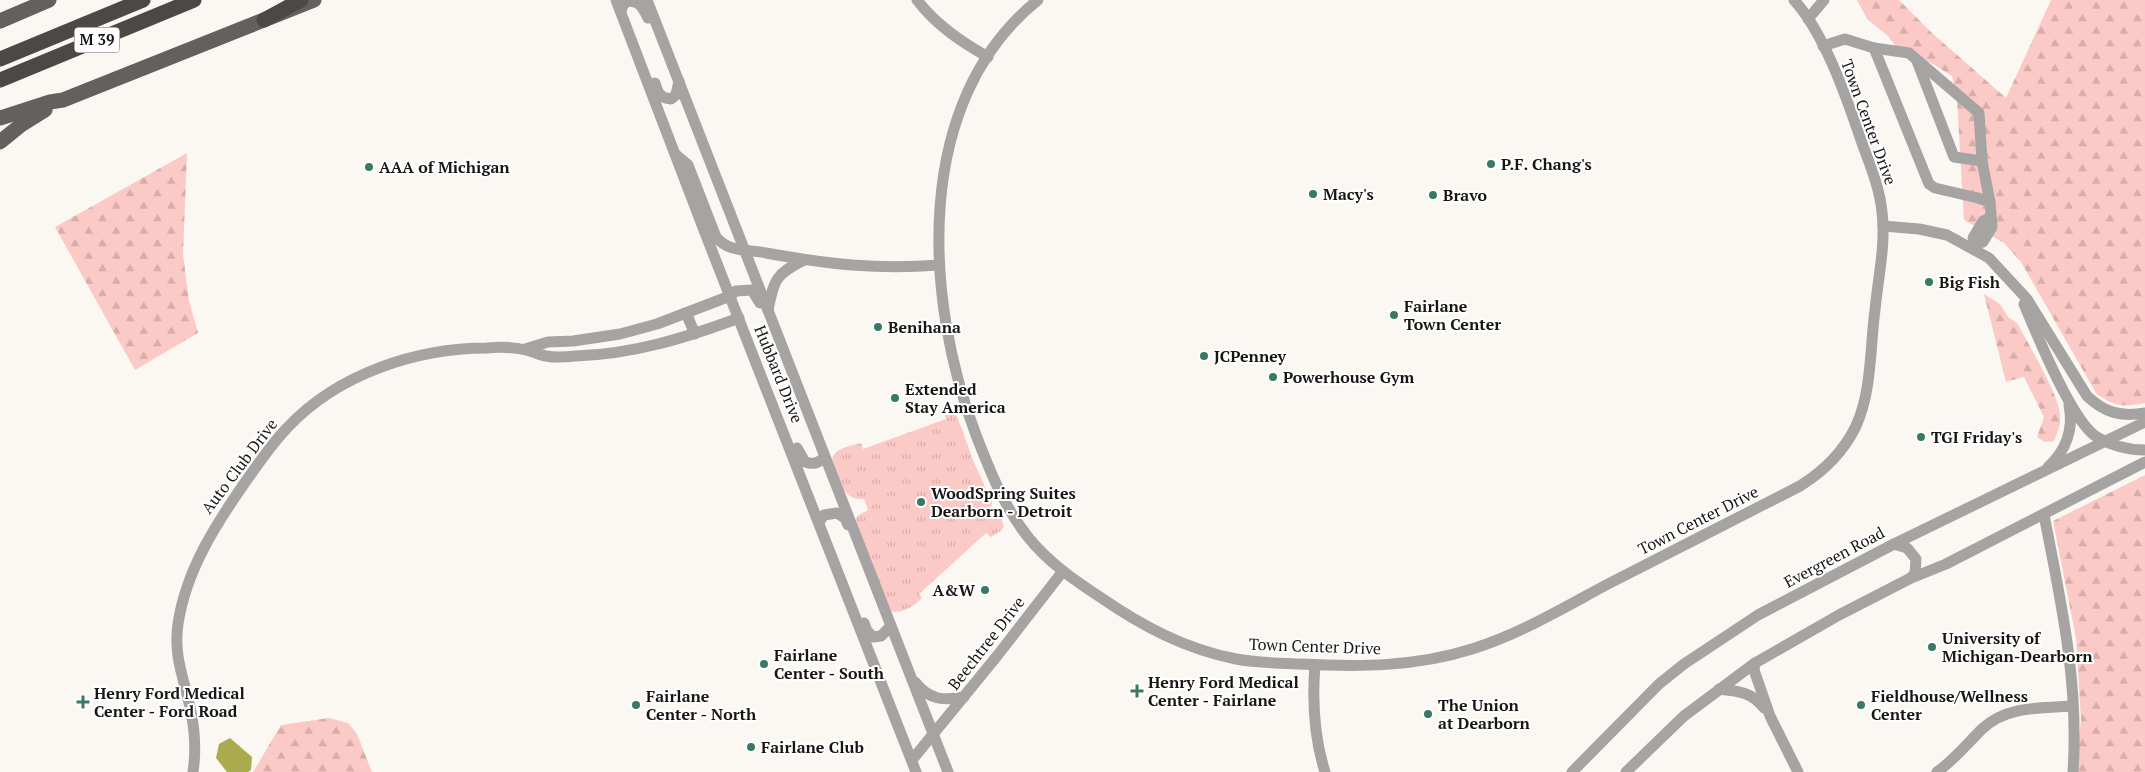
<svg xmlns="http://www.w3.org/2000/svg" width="2145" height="772" viewBox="0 0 2145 772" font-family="'PT Serif',serif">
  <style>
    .grass { fill: url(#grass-tufts) }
    .forest { fill: url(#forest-firs) }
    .water { fill: #aaaa4e }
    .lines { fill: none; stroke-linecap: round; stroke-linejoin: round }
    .minor { stroke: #a6a4a3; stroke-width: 11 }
    .major { stroke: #63605e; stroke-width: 15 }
    .highway { stroke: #4c4846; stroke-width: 15 }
    .poi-dot { fill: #377867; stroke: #fff; stroke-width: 2 }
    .labels { text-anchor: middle; stroke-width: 4; stroke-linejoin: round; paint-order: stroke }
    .shield { fill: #fff; stroke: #5d5c5b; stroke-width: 1 }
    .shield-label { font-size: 15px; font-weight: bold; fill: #171615 }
    .street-label { font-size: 16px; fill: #171615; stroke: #fff }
    .poi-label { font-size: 16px; font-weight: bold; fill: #171615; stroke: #fff; text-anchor: start }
  </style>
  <defs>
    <pattern id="grass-tufts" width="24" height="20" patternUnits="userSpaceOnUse" patternTransform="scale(1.25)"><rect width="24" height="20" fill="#fccac6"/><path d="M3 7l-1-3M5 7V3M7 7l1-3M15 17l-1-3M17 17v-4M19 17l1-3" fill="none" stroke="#d7ada9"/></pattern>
    <pattern id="forest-firs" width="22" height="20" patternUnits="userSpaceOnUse" patternTransform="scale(1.25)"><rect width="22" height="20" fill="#fccac6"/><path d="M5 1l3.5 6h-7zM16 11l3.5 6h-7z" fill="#d7ada9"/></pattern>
  </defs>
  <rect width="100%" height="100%" fill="#fbf8f4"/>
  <path class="grass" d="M949,411L957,416L973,460L992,502L991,507L995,515H1000L1004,526L1002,530L991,537L986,533L919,594L922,598C915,606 899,616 889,610L855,522L857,516L868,510L864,499C841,501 838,477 832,459C835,448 850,446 861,443L863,449L946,419L944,412Z"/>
  <g class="forest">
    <path d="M1857,0H1899L1932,33L2006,98L2051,0H2145V403C2122,407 2114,407 2096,393L2021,262L2004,243L1964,220L1957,99L1952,76L1931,63L1897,48L1888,36L1867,19Z"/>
    <polygon points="187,153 183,254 189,301 198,333 135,370 55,227"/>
    <path d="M1984,294L2000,304L2008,317L2018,324C2029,346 2058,393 2060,414C2061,424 2058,431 2054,441L2045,442L2037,437L2044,417L2024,377L2006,382Z"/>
    <polygon points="2145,475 2145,772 2075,772 2081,720 2076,638 2053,521"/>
    <polygon points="329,718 348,723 357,734 372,772 253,772 281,725"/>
  </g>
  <polygon class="water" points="230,738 252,757 251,770 248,772 227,772 216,758 219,744"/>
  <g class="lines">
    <g class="minor">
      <polyline points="616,0 707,238 916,772"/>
      <polyline points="647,0 948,772"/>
      <path d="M917,0C936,25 961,42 988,57"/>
      <path d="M1038,0C912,101 924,299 976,435C990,471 1004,507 1028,537C1048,562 1074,580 1100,597C1142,626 1185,649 1236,659C1257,663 1279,663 1301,664C1359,667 1415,667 1472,649C1520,634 1563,608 1608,584C1672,551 1736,519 1800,486C1824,471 1844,451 1856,426C1872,391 1870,347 1875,310C1878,278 1886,244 1882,212C1880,189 1870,165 1862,143C1847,99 1825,34 1794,0"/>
      <path d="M621,11L623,5L628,1C640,1 643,8 648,18"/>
      <polyline points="1808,19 1824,0"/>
      <polyline points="1823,46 1845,39 1874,48 1929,184 1935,188 1978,198 1990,202 1992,227 1983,242 1976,244 1973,238 1983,221 1990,218"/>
      <polyline points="1874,48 1909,53 1979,113 1982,161 1990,202"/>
      <polyline points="1917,61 1954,157 1982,161"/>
      <path d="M655,83C658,93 660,98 671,99L676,95L679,81"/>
      <path d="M675,154L688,165L716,237C729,253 748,249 766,253C827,264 877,270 939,265"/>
      <path d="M1883,226L1919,229L1947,235L1989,258L2027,299L2087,396C2105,413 2121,417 2145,413"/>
      <path d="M2024,304C2037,335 2070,416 2094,435C2108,445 2128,450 2145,450"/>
      <path d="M768,310C774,279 776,274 804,260"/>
      <polyline points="686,313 695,334"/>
      <polyline points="525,349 548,342 573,341 620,334 657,324 730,296 736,291 752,290 760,303"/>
      <path d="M797,448L805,462C814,465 818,463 825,457"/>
      <path d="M2048,467C2066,451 2074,429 2069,405"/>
      <path d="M2044,515C2061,602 2079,682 2073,772"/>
      <polyline points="819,522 824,515 837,513 845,518 848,525"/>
      <polyline points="1894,544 1907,548 1916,559 1915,574 1909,579"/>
      <polyline points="864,623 867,631 873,637 881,636 891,626"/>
      <polyline points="1755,663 1754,670 1770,716 1798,772"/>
      <path d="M1315,665C1312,702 1314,737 1325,772"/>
      <path d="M915,682C929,700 944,701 964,697"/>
      <path d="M1719,689C1738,691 1752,692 1764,708"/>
      <polyline points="912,760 997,656 1063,571"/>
      <path d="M193,772C196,752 195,732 191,712C185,681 173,657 178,624C186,570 216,524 246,481C259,463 272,443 288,427C338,374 416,348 487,348C499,347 514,347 526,350C533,351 539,355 546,356C556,358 567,357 576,356C634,354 685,338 739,318"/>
      <polyline points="1572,772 1659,684 1684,664 1758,615 1894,544 2145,422"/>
      <polyline points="1626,772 1684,716 1755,663 1839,615 1909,579 1946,564 2145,462"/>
      <path d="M1937,772C1954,760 1967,744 1982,729C2006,706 2041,708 2073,706"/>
    </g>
    <g class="major">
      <polyline points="0,21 49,0"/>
      <polyline points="0,118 50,102 63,100 314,0"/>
      <polyline points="0,142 21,125 45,110"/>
    </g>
    <g class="highway">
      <polyline points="264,20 301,0"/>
      <polyline points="0,59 143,0"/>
      <polyline points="0,80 194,0"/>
    </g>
  </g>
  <g class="poi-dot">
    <circle cx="1491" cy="164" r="5"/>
    <circle cx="369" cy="167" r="5"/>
    <circle cx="1313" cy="194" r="5"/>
    <circle cx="1433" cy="195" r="5"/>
    <circle cx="1929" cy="282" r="5"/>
    <circle cx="1394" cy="315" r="5"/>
    <circle cx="878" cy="327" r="5"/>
    <circle cx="1204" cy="356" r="5"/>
    <circle cx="1273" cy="377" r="5"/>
    <circle cx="895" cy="398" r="5"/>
    <circle cx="1921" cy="437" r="5"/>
    <circle cx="921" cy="502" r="5"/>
    <circle cx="985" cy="590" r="5"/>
    <circle cx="1932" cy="647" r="5"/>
    <circle cx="764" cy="664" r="5"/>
    <path d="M1134.5 683.5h5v5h5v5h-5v5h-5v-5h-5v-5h5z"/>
    <path d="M80.5 694.5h5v5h5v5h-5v5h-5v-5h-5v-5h5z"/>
    <circle cx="636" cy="705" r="5"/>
    <circle cx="1861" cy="705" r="5"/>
    <circle cx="1428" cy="714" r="5"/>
    <circle cx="751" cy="747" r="5"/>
  </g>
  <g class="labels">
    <rect class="shield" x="74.5" y="27.5" width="45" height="25" rx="4"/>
    <g class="shield-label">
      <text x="97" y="45">M 39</text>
    </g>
    <g class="street-label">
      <text transform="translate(1869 122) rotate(70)" y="6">Town Center Drive</text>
      <text transform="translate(779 374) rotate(68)" y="6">Hubbard Drive</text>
      <text transform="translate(239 466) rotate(-53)" y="6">Auto Club Drive</text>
      <text transform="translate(1698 520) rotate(-27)" y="6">Town Center Drive</text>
      <text transform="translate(1834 557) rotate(-28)" y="6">Evergreen Road</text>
      <text transform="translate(986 643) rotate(-52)" y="6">Beechtree Drive</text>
      <text transform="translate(1315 646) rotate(2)" y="6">Town Center Drive</text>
    </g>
    <g class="poi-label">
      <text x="1501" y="170">P.F. Chang's</text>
      <text x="379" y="173">AAA of Michigan</text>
      <text x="1323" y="200">Macy's</text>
      <text x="1443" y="201">Bravo</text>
      <text x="1939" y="288">Big Fish</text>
      <text x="1404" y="312">Fairlane<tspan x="1404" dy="18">Town Center</tspan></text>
      <text x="888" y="333">Benihana</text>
      <text x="1214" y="362">JCPenney</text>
      <text x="1283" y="383">Powerhouse Gym</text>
      <text x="905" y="395">Extended<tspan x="905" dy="18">Stay America</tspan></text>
      <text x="1931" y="443">TGI Friday's</text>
      <text x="931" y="499">WoodSpring Suites<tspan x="931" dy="18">Dearborn - Detroit</tspan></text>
      <text x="975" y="596" text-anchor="end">A&amp;W</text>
      <text x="1942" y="644">University of<tspan x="1942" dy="18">Michigan-Dearborn</tspan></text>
      <text x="774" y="661">Fairlane<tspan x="774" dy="18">Center - South</tspan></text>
      <text x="1148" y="688">Henry Ford Medical<tspan x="1148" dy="18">Center - Fairlane</tspan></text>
      <text x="94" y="699">Henry Ford Medical<tspan x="94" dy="18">Center - Ford Road</tspan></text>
      <text x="646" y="702">Fairlane<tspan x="646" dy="18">Center - North</tspan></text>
      <text x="1871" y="702">Fieldhouse/Wellness<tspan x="1871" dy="18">Center</tspan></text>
      <text x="1438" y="711">The Union<tspan x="1438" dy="18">at Dearborn</tspan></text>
      <text x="761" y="753">Fairlane Club</text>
    </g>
  </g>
</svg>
